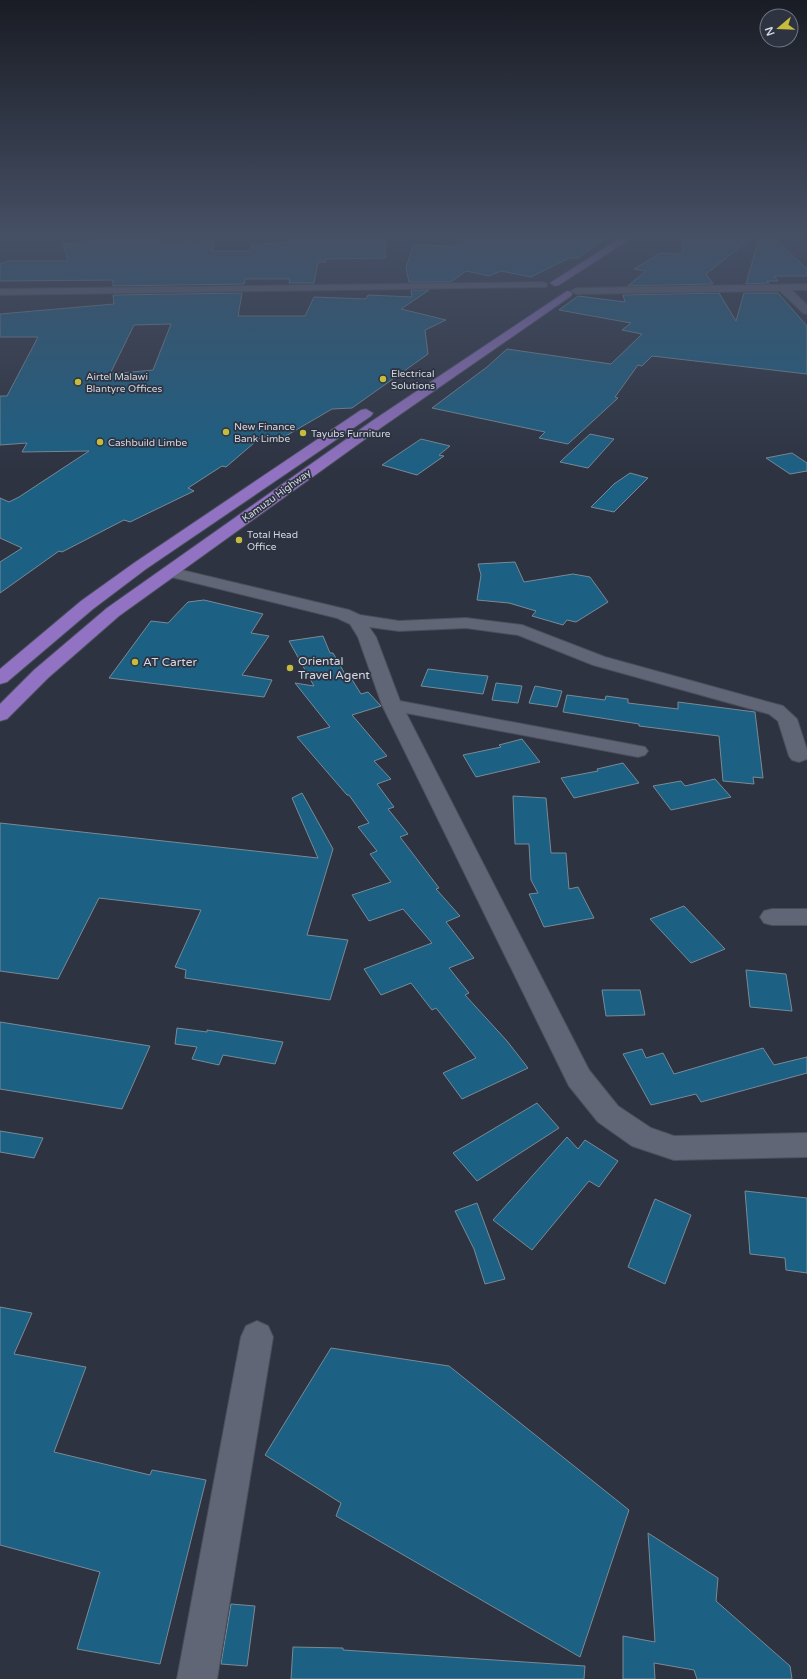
<svg xmlns="http://www.w3.org/2000/svg" width="807" height="1679" viewBox="0 0 807 1679" font-family="'Varela Round',sans-serif">
  <style>
    .building { fill: #1c6084; stroke: #798a96; fill-rule: evenodd }
    .lines { fill: none; stroke-linecap: round; stroke-linejoin: round }
    .minor-casing { stroke: #4a4f5b; stroke-width: 2 }
    .highway-casing { stroke: #4a4f5b; stroke-width: 2 }
    .minor { fill: #606676; fill-rule: evenodd }
    .highway { fill: #9272c2; fill-rule: evenodd }
    .poi-dot { fill: #c5bc3d; stroke: #2d3341; stroke-width: 1.5 }
    .labels { text-anchor: middle; stroke-width: 3.5; stroke-linejoin: round; paint-order: stroke }
    .far-poi-label { font-size: 10px; fill: #d3d7e0; stroke: #2d3341; text-anchor: start }
    .far-street-label { font-size: 10px; fill: #d3d7e0; stroke: #2d3341 }
    .poi-label { font-size: 12px; fill: #d3d7e0; stroke: #2d3341; text-anchor: start }
  </style>
  <rect width="100%" height="100%" fill="#2d3341"/>
  <g class="building">
    <polygon points="290,237 387,237 385,258 325,259 326,262 318,262 314,283 289,283 290,279 245,279 244,284 113,286 113,280 0,281 0,263 5,263 6,261 68,261 63,244 82,243 84,240 161,239 160,242 215,241 212,251 250,251 251,245 289,242"/>
    <polygon points="459,237 608,237 578,258 569,258 531,277 501,271 489,276 466,271 451,282 409,282 406,268 413,245 455,246 455,244 459,244"/>
    <polygon points="683,237 753,237 706,274 713,284 628,286 646,271 634,269 660,253 682,254"/>
    <polygon points="759,238 774,238 807,269 807,276 774,276 778,281 767,281 769,283 746,284"/>
    <path d="M411,290H429L401,309L446,320L425,330L428,354L352,408L332,409L284,437H261L226,467L222,466L188,488L194,491L130,522L124,520L62,552L59,551L0,593V562L22,548L0,538V498L9,502L19,497L89,451L22,452L27,443L0,445V396H7L38,337H0V314L114,304L113,295L242,293L238,316H305L314,297L366,299L368,295L412,297ZM171,324L153,370L110,374L134,325Z"/>
    <polygon points="719,293 736,321 744,293 778,293 807,326 807,374 652,356 642,366 638,365 615,397 618,398 568,444 539,438 545,432 432,408 487,367 507,349 611,364 642,334 622,330 631,323 559,310 578,296 625,302 623,295"/>
    <polygon points="590,434 614,439 588,468 560,462"/>
    <polygon points="421,439 450,446 439,455 444,456 417,475 382,465"/>
    <polygon points="792,453 807,463 807,471 790,474 766,458"/>
    <polygon points="630,473 648,478 614,512 591,507 614,484"/>
    <polygon points="515,562 524,582 573,574 590,577 608,602 576,622 567,620 563,625 532,616 536,611 509,603 477,600 481,575 478,564"/>
    <polygon points="204,600 263,614 251,633 269,636 242,675 272,680 264,697 109,678 151,621 168,623 188,602"/>
    <polygon points="323,636 330,653 333,653 345,674 348,673 361,694 368,692 381,706 352,715 387,756 374,761 391,779 377,784 394,807 388,809 408,834 400,837 439,888 436,889 460,916 446,922 474,958 449,968 469,993 465,995 507,1041 528,1068 462,1099 443,1073 476,1058 436,1008 432,1010 411,983 381,995 364,969 432,943 403,909 369,921 352,895 391,882 370,854 377,851 358,827 369,823 349,795 347,795 297,737 330,727 295,683 314,686 289,641"/>
    <polygon points="428,669 460,673 488,676 483,694 421,686"/>
    <polygon points="496,683 522,686 518,703 492,700"/>
    <polygon points="535,686 562,691 557,707 529,703"/>
    <polygon points="567,695 605,700 606,696 628,699 628,703 678,709 678,702 755,712 763,778 753,777 754,784 723,781 719,736 639,726 639,724 563,712"/>
    <polygon points="522,739 540,762 476,777 463,755 501,747 499,745"/>
    <polygon points="623,763 639,783 574,798 561,778 598,771 597,769"/>
    <polygon points="715,779 731,797 671,810 653,786 681,781 685,786"/>
    <polygon points="302,793 333,849 307,935 348,940 330,1000 185,978 186,970 175,967 201,910 99,898 58,979 0,971 0,823 318,858 292,798"/>
    <polygon points="513,796 546,798 551,853 566,853 569,889 578,887 594,918 544,927 529,894 538,893 531,880 529,844 515,844"/>
    <polygon points="684,906 725,949 691,963 650,919"/>
    <polygon points="746,970 786,974 792,1011 750,1007"/>
    <polygon points="602,990 640,990 645,1015 606,1016"/>
    <polygon points="0,1022 150,1046 122,1109 0,1089"/>
    <polygon points="177,1028 207,1032 207,1030 283,1042 275,1064 223,1055 219,1065 192,1059 197,1047 175,1044"/>
    <polygon points="763,1048 774,1065 807,1057 807,1073 701,1102 696,1094 651,1105 623,1054 642,1049 646,1058 663,1053 674,1074"/>
    <polygon points="537,1103 559,1128 477,1181 453,1153"/>
    <polygon points="0,1131 43,1138 34,1158 0,1152"/>
    <polygon points="567,1137 578,1149 585,1140 618,1161 599,1187 589,1181 532,1250 493,1220"/>
    <polygon points="745,1191 807,1198 807,1273 786,1270 785,1258 750,1254"/>
    <polygon points="655,1199 691,1215 665,1284 628,1267"/>
    <polygon points="477,1203 505,1279 485,1284 474,1249 455,1211"/>
    <polygon points="0,1307 32,1313 14,1354 86,1367 54,1452 150,1475 152,1470 206,1480 160,1664 77,1649 100,1572 0,1545"/>
    <polygon points="331,1348 449,1366 629,1510 580,1657 336,1516 341,1503 265,1455"/>
    <polygon points="648,1533 718,1578 716,1601 790,1666 792,1679 697,1679 694,1670 654,1663 655,1679 623,1679 623,1636 655,1642"/>
    <polygon points="231,1604 255,1606 247,1666 221,1664"/>
    <polygon points="293,1647 343,1648 343,1650 585,1666 584,1679 291,1679"/>
  </g>
  <g class="lines">
    <defs>
      <g id="minor">
        <polygon points="542,282 546,283 547,285 546,287 0,295 0,289"/>
        <polygon points="807,284 807,290 792,290 807,305 807,314 803,313 780,291 576,294 571,291 576,288"/>
        <polygon points="169,567 349,610 360,615 399,621 466,618 522,625 605,657 783,706 797,719 807,750 807,759 799,762 792,760 789,756 778,721 769,714 593,665 518,635 466,628 399,631 369,627 376,637 400,701 645,747 648,751 645,755 638,757 406,713 589,1070 618,1106 651,1128 674,1136 807,1133 807,1157 674,1160 632,1146 598,1122 569,1086 565,1078 382,705 358,637 350,624 337,618 163,575 161,572 163,569"/>
        <polygon points="772,909 807,909 807,925 772,925 764,923 760,917 764,911"/>
        <polygon points="257,1321 268,1326 273,1337 217,1679 177,1679 241,1337 246,1326"/>
      </g>
      <g id="highway">
        <polygon points="622,237 633,237 559,285 555,286 550,283"/>
        <polygon points="567,291 571,292 572,294 571,296 382,427 119,616 48,678 7,719 0,721 0,704 34,670 107,608 372,421"/>
        <polygon points="366,409 373,413 371,416 146,569 93,609 7,682 0,684 0,669 81,601 134,563 361,410"/>
      </g>
    </defs>
    <use href="#minor" class="minor-casing"/>
    <use href="#highway" class="highway-casing"/>
    <use href="#minor" class="minor"/>
    <use href="#highway" class="highway"/>
  </g>
  <linearGradient id="sky" x2="0" y2="1"><stop stop-color="#191c24"/><stop offset="0.5" stop-color="#465065"/><stop offset="1" stop-color="#465065" stop-opacity="0"/></linearGradient>
  <rect width="807" height="472" fill="url(#sky)"/>
  <g class="poi-dot">
    <circle cx="383" cy="379" r="4"/>
    <circle cx="78" cy="382" r="4"/>
    <circle cx="226" cy="432" r="4"/>
    <circle cx="303" cy="433" r="4"/>
    <circle cx="100" cy="442" r="4"/>
    <circle cx="239" cy="540" r="4"/>
    <circle cx="135" cy="662" r="4"/>
    <circle cx="290" cy="668" r="4"/>
  </g>
  <g class="labels">
    <g class="far-poi-label">
      <text x="391" y="377">Electrical<tspan x="391" dy="12">Solutions</tspan></text>
      <text x="86" y="380">Airtel Malawi<tspan x="86" dy="12">Blantyre Offices</tspan></text>
      <text x="234" y="430">New Finance<tspan x="234" dy="12">Bank Limbe</tspan></text>
      <text x="311" y="437">Tayubs Furniture</text>
      <text x="108" y="446">Cashbuild Limbe</text>
      <text x="247" y="538">Total Head<tspan x="247" dy="12">Office</tspan></text>
    </g>
    <g class="far-street-label">
      <text transform="translate(276 495) rotate(-36)" y="4">Kamuzu Highway</text>
    </g>
    <g class="poi-label">
      <text x="298" y="665">Oriental<tspan x="298" dy="14">Travel Agent</tspan></text>
      <text x="143" y="666">AT Carter</text>
    </g>
  </g>
  <g transform="translate(779 28) rotate(251)"><circle r="19" fill="#2d3341" stroke="#6f7581"/>
  <path d="M0-3L7 15L0 10L-7 15Z" fill="#c5bc3d"/>
  <text y="-6" font-size="11" font-weight="bold" text-anchor="middle" fill="#d3d7e0">N</text>
  </g>
</svg>
